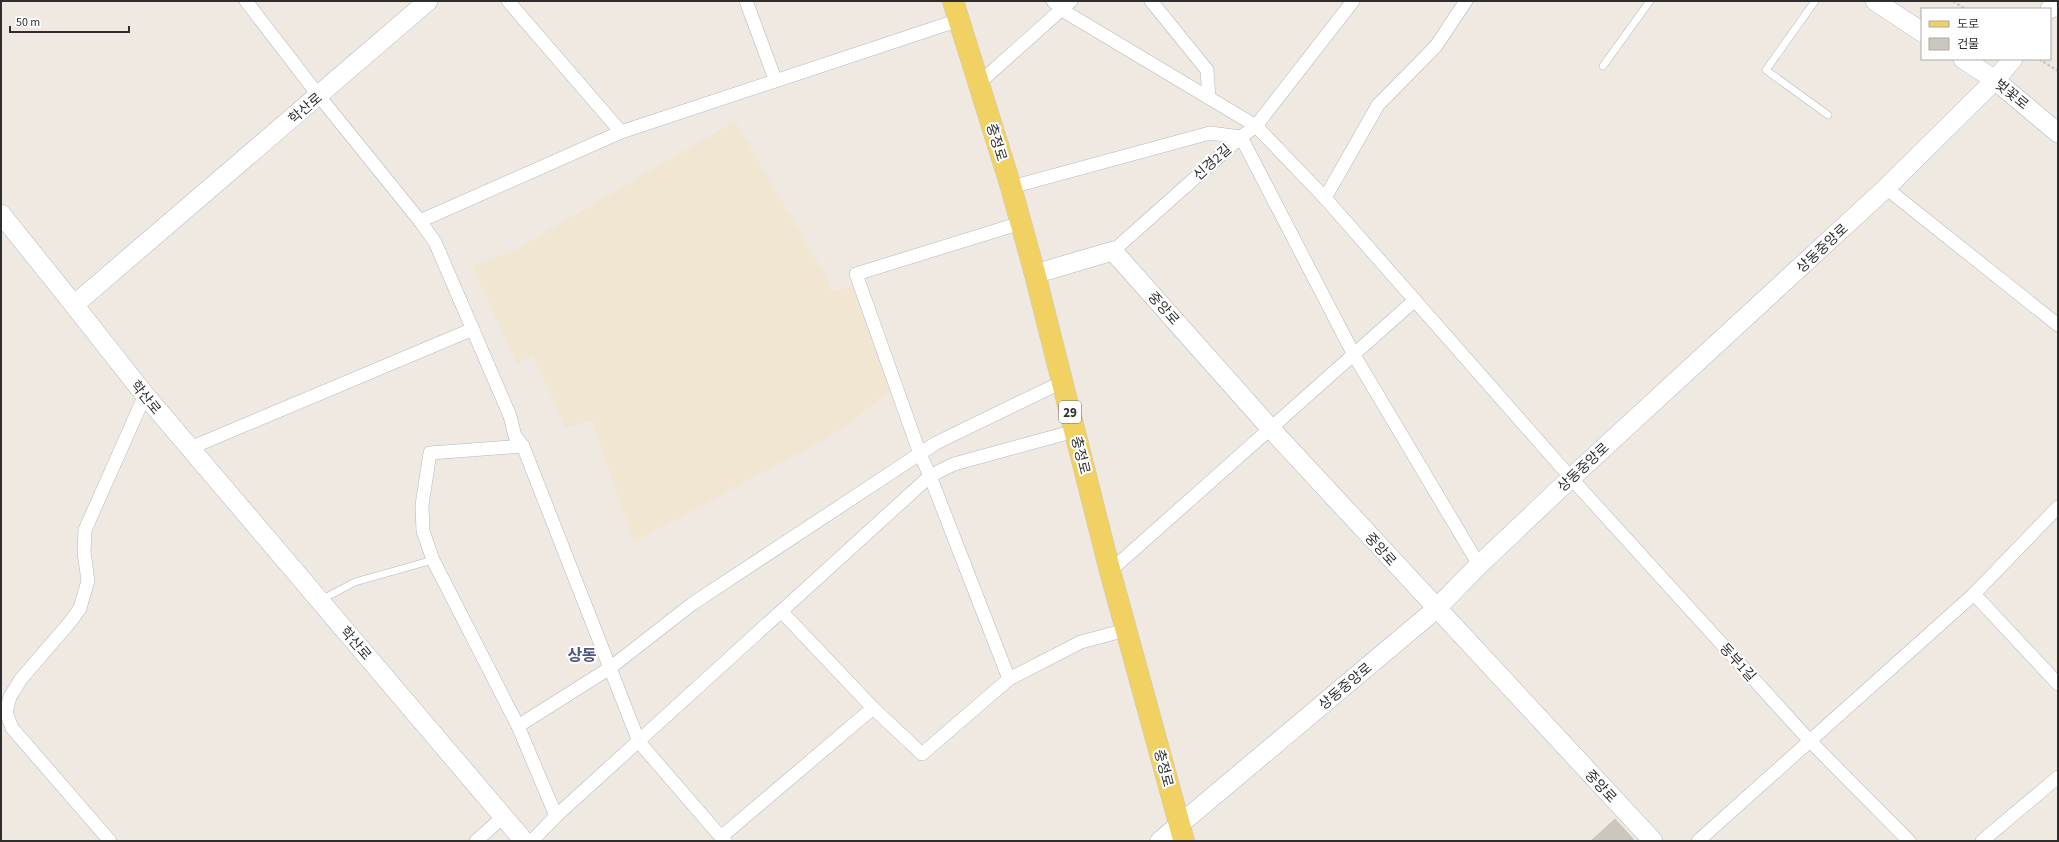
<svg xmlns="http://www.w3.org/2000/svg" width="2059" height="842" viewBox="0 0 2059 842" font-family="'Source Sans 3','Noto Sans KR',sans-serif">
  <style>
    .education { fill: #f0e6d1 }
    .building { fill: #cbc7bf; stroke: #cbc5ba }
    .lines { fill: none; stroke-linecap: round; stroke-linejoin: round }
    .lane-casing { stroke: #b4b7c1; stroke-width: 8 }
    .street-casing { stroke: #b4b7c1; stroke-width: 14 }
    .secondary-casing { stroke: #b4b7c1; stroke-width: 20 }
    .primary-casing { stroke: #c9c9c9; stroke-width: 22 }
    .path { stroke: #c9c9c9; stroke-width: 2.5; stroke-dasharray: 3 2; stroke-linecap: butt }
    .lane { stroke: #fff; stroke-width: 7 }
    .street { stroke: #fff; stroke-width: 13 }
    .secondary { stroke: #fff; stroke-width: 19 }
    .primary { stroke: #f2d163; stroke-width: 21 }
    .labels { text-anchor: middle; stroke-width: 4; stroke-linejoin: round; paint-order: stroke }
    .shield { fill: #fff; stroke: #6d6d6d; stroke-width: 1 }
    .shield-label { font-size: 13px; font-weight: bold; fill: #2e2e2e }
    .street-label { font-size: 14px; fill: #2e2e2e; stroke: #fff }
    .quarter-label { font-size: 16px; font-weight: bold; fill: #4d5680; stroke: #fff }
  </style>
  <rect width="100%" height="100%" fill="#efe9e1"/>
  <polygon class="education" points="735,121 826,276 832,291 853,286 891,390 839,431 634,542 592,421 566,428 533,356 517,364 472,266 519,248"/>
  <polygon class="building" points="1615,819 1635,841 1591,841"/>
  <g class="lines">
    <defs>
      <g id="lane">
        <polyline points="1815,1 1766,70 1828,115"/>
        <polyline points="1603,66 1650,1"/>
        <polyline points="321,600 355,582 433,560"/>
      </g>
      <g id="street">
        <polyline points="246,1 319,96 420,221 621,132 959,20"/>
        <polyline points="508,1 621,132"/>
        <polyline points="746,1 775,79"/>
        <polyline points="1053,1 1062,10 1256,126 1325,198"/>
        <polyline points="1151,1 1207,70 1209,98"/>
        <polyline points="1466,1 1436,46 1378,105 1325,198 1571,478 1809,740 1909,841"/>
        <polyline points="978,84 1071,1"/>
        <polyline points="1011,187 1210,133 1241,137 1354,355 1479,565"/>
        <polyline points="1886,188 2058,325"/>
        <polyline points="420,221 435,242 510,416 515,436 523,446"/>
        <polyline points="1113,251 1241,137 1256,126 1353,1"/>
        <polyline points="190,448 473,329"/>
        <polyline points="1110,571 1415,300"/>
        <polyline points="1974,594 2058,684"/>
        <polyline points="782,612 873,708"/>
        <polyline points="1009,679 930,476 920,454 856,274 1021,223"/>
        <polyline points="518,726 610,668 692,604 936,443 1062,382"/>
        <polyline points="556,816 518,726 433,560 423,531 422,505 430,453 523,446 639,742 721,837"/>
        <polyline points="110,841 12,728 6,712 10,697 21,679 71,621 80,608 88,581 84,552 85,530 145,395"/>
        <polyline points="476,841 504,816"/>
        <polyline points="532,841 556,816 930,476 954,464 1075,431"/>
        <polyline points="725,841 721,837 873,708 922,754 1009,679 1081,642 1126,630"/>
        <polyline points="1698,841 1974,594 2058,507"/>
        <polyline points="1982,841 2058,777"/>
      </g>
      <g id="secondary">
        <polyline points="428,1 74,305 145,395 524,841"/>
        <polyline points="1875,1 1922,32"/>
        <polyline points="2050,9 2056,1"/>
        <polyline points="1963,59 1995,80 2058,133"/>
        <polyline points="1,214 74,305"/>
        <polyline points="1035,274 1113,251 1271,429 1653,841"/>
        <polyline points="1160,841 1436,609 1479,565 1571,478 1886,188 1995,80 2013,59"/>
      </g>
      <polyline id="primary" points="953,1 1011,187 1035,274 1110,571 1184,841"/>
    </defs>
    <use href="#lane" class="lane-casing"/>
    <use href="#street" class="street-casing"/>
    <use href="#secondary" class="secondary-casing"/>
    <use href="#primary" class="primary-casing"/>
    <g class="path">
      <polyline points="1953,1 1965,9"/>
      <polyline points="2039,59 2058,71"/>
    </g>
    <use href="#lane" class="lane"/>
    <use href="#street" class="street"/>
    <use href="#secondary" class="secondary"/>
    <use href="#primary" class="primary"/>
  </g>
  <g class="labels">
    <rect class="shield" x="1059" y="401" width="22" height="22" rx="3"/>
    <g class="shield-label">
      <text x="1070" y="417">29</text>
    </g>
    <g class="street-label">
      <text transform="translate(2012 94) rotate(39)" y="5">벚꽃로</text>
      <text transform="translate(305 108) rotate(-41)" y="5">학산로</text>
      <text transform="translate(997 142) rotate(73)" y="5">충정로</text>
      <text transform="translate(1212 162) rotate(-42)" y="5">신경2길</text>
      <text transform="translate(1822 248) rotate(-43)" y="5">상동중앙로</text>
      <text transform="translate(1164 308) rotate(48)" y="5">중앙로</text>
      <text transform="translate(146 397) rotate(51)" y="5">학산로</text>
      <text transform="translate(1081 455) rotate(76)" y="5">충정로</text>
      <text transform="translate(1583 467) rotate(-43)" y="5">상동중앙로</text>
      <text transform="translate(1381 549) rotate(48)" y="5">중앙로</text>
      <text transform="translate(356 643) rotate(49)" y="5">학산로</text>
      <text transform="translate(1738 662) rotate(48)" y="5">동부1길</text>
      <text transform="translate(1345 686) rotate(-40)" y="5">상동중앙로</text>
      <text transform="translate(1164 768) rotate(75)" y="5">충정로</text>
      <text transform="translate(1601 786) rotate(47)" y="5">중앙로</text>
    </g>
    <g class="quarter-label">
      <text x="582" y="661">상동</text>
    </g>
  </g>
  <rect width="2059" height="842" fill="none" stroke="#2e2e2e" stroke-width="4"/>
  <rect x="1921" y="8" width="130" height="52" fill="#ffffff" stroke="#ababab"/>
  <rect x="1929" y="21" width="20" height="6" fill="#f2d163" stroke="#ababab"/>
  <text x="1957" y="28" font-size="12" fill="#2e2e2e">도로</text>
  <rect x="1929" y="38" width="20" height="12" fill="#cbc7bf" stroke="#ababab"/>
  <text x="1957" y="48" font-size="12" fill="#2e2e2e">건물</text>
  <path d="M10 26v6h119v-6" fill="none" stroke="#2e2e2e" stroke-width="2"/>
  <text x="16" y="26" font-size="12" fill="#2e2e2e" stroke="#ffffff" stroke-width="3" paint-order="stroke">50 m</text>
</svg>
